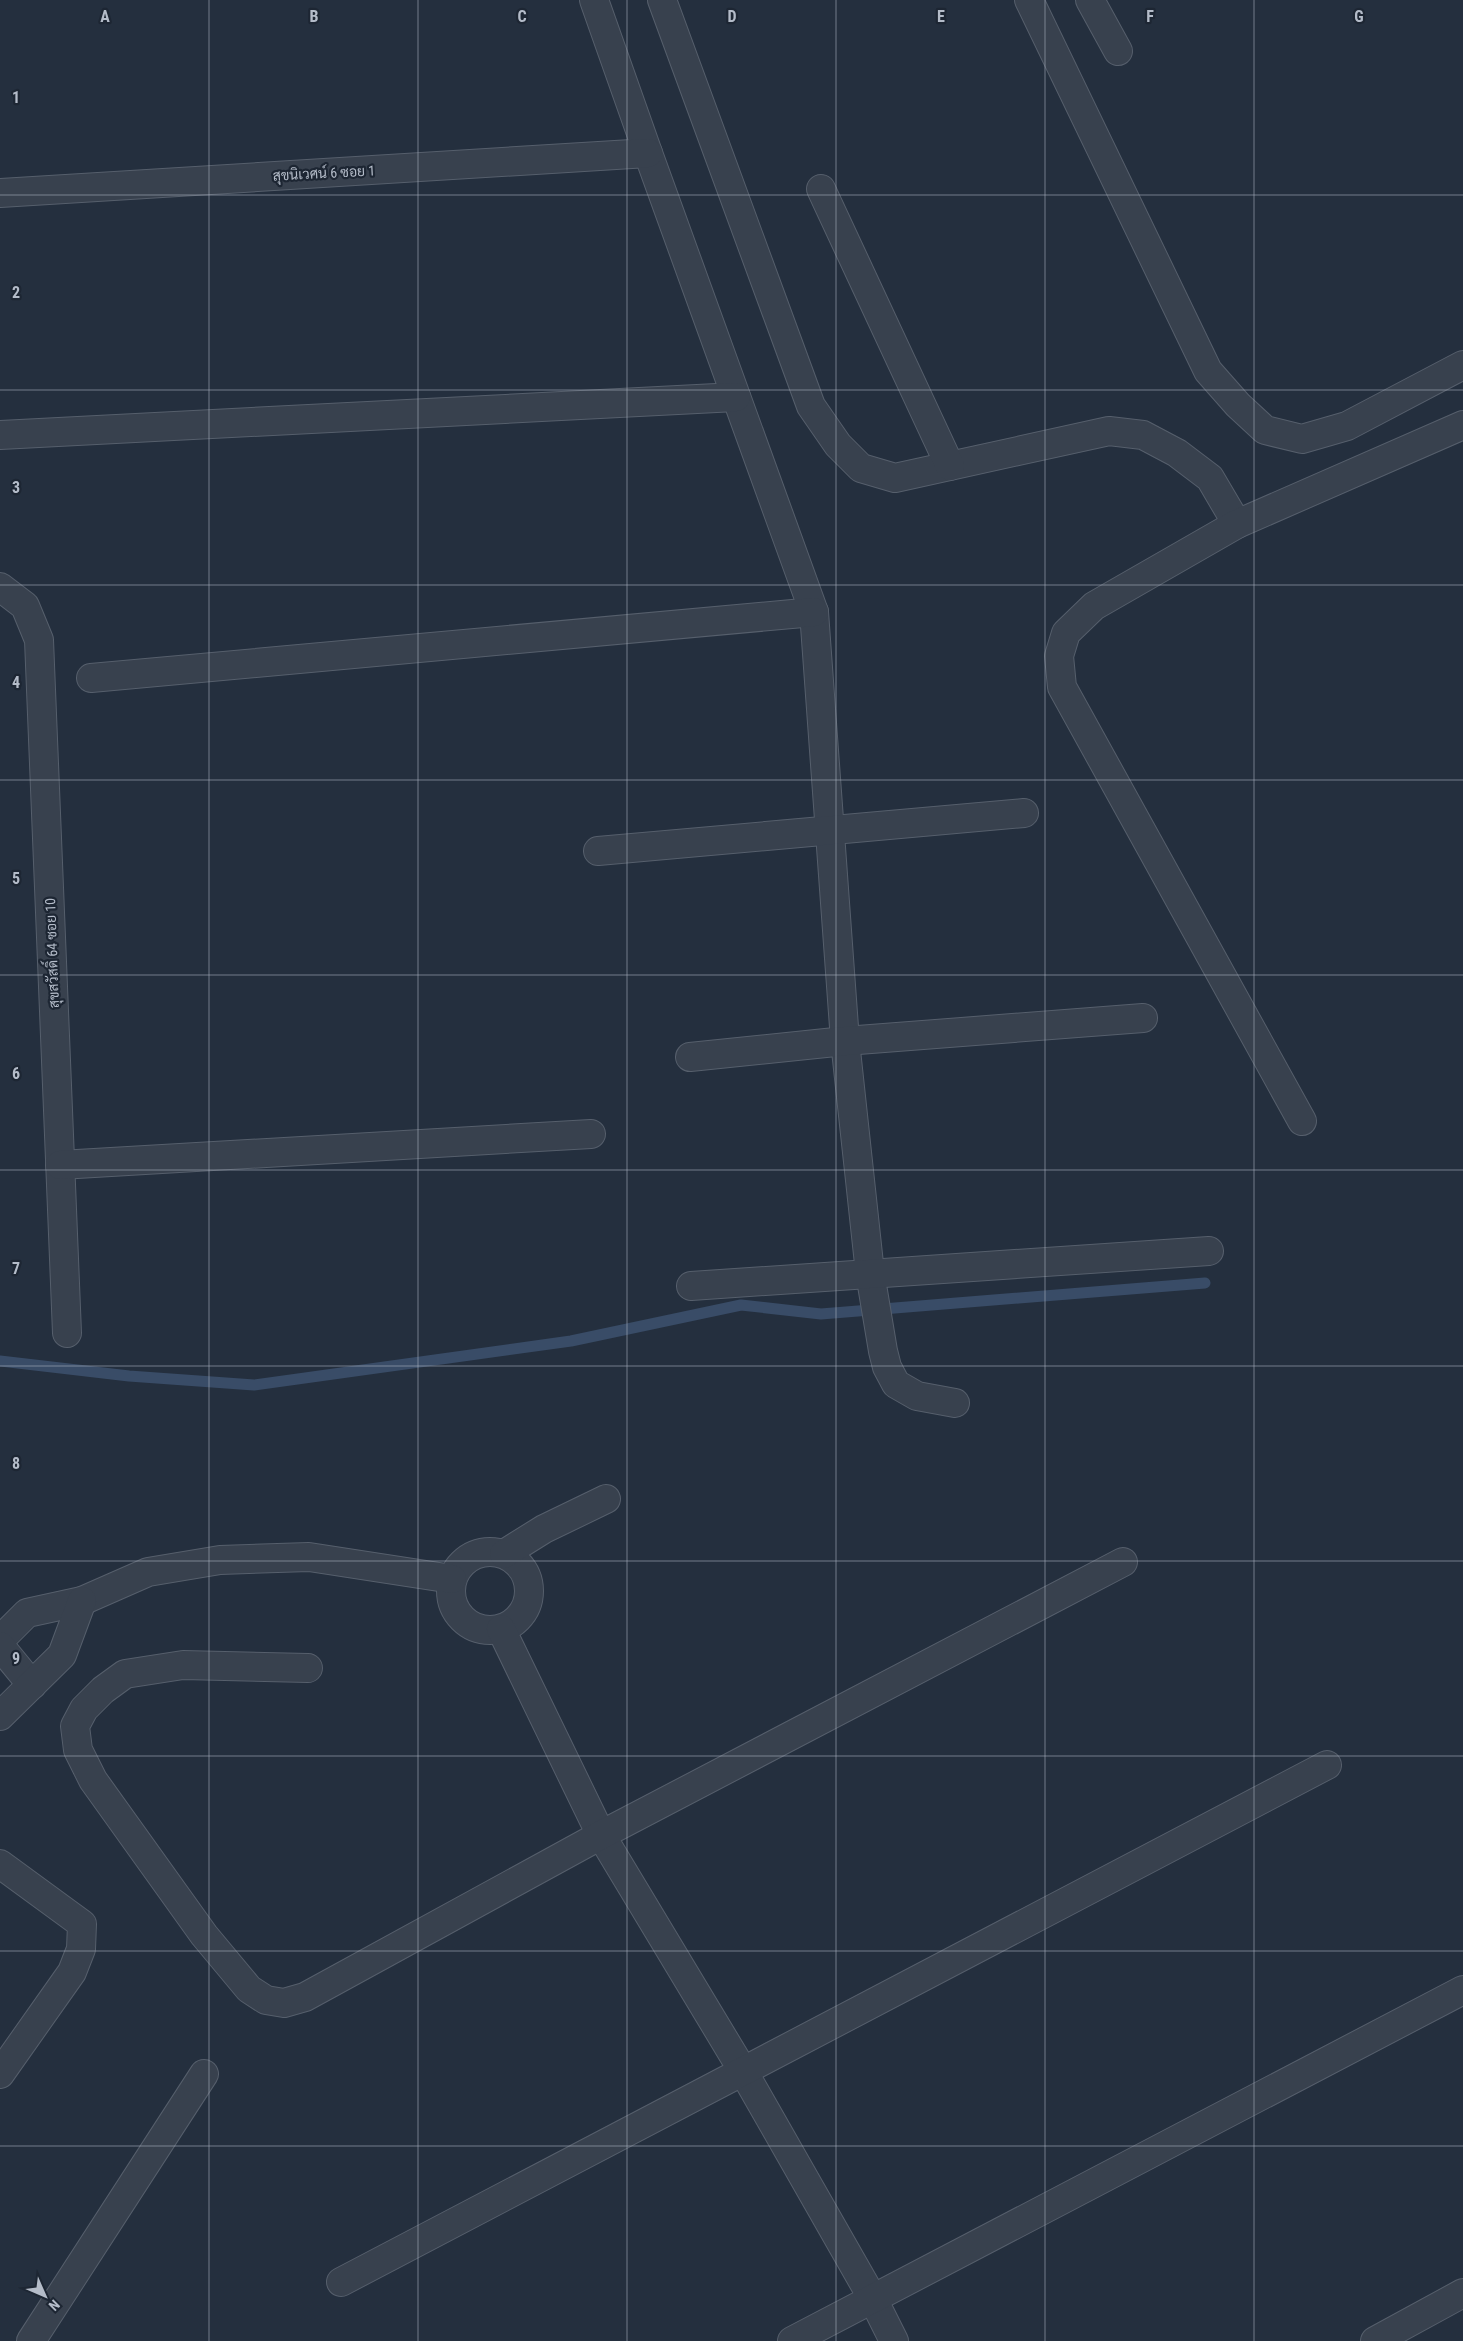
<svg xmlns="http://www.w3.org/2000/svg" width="1463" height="2341" viewBox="0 0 1463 2341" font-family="'Roboto Condensed',Sarabun,sans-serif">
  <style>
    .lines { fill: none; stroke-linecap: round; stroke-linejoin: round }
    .stream { stroke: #394c67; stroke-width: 11 }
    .minor-casing { stroke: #565f6c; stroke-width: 30 }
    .minor { stroke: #38414e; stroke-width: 28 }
    .grid { fill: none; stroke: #b4bcc9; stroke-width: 1; stroke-opacity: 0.55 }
    .labels { text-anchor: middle; stroke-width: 4.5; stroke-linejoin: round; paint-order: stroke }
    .street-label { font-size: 14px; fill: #b4bcc9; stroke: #1d2633 }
    .grid-label { font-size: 16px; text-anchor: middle; font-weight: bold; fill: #b4bcc9; stroke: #1d2633; stroke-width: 4.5; stroke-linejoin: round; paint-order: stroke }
  </style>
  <rect width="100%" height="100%" fill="#242f3e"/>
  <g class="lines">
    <polyline class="stream" points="0,1361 129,1376 254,1385 571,1341 741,1305 821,1314 1205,1283"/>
    <defs>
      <g id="minor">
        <polyline points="594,0 648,153 814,612 845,1041 870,1273 883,1351 887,1367 896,1384 917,1396 955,1403"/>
        <polyline points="662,0 811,406 838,445 861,468 895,478 1109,431 1143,435 1177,453 1210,478 1237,524"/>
        <polyline points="1029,0 1208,371 1238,405 1265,430 1302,439 1347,426 1463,365"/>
        <polyline points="1090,0 1118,51"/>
        <polyline points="821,189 950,466"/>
        <polyline points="0,193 648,153"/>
        <polyline points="0,435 736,397"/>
        <polyline points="0,587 25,606 39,640 67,1333"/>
        <polyline points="91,678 814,612"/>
        <polyline points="598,851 1024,813"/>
        <polyline points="690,1057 845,1041 1143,1018"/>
        <polyline points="1302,1121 1062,687 1059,656 1066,633 1094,606 1237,524 1463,425"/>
        <polyline points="60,1165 591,1134"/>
        <polyline points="691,1286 1209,1251"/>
        <circle cx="490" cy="1591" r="39"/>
        <polyline points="504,1554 544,1529 606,1499"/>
        <polyline points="501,1629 601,1835 743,2071 873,2299 894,2341"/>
        <polyline points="0,1640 27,1613 82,1601 148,1572 220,1560 309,1557 452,1579"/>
        <polyline points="0,1646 32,1685"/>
        <polyline points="308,1668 183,1665 125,1674 103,1690 84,1709 75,1726 78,1750 93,1780 204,1935 249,1989 266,2000 284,2003 305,1997 601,1835 1123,1562"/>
        <polyline points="0,1716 62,1655 82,1601"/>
        <polyline points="0,1864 82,1924 81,1949 72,1972 0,2074"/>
        <polyline points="341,2282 1327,1765"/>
        <polyline points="31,2341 204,2074"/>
        <polyline points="792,2341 1463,1990"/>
        <polyline points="1375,2341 1463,2293"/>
      </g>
    </defs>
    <use href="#minor" class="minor-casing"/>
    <use href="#minor" class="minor"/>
  </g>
  <path class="grid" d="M209,0V2341M418,0V2341M627,0V2341M836,0V2341M1045,0V2341M1254,0V2341M0,195H1463M0,390H1463M0,585H1463M0,780H1463M0,975H1463M0,1170H1463M0,1366H1463M0,1561H1463M0,1756H1463M0,1951H1463M0,2146H1463"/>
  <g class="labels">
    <g class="street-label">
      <text transform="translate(324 173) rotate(-3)" y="5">สุขนิเวศน์ 6 ซอย 1</text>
      <text transform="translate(52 953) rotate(-92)" y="5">สุขสวัสดิ์ 64 ซอย 10</text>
    </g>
  </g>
  <g class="grid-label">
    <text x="105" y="22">A</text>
    <text x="314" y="22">B</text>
    <text x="522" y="22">C</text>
    <text x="732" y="22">D</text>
    <text x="941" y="22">E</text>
    <text x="1150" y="22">F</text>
    <text x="1359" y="22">G</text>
    <text x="16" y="103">1</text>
    <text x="16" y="298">2</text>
    <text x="16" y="493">3</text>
    <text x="16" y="688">4</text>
    <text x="16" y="884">5</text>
    <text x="16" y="1079">6</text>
    <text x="16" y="1274">7</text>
    <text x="16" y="1469">8</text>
    <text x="16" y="1664">9</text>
  </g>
  <g transform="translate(45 2296) rotate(135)" stroke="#1d2633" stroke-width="4" paint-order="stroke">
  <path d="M0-4L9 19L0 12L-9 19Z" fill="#b4bcc9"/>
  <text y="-8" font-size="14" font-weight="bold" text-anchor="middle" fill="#b4bcc9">N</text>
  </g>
</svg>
